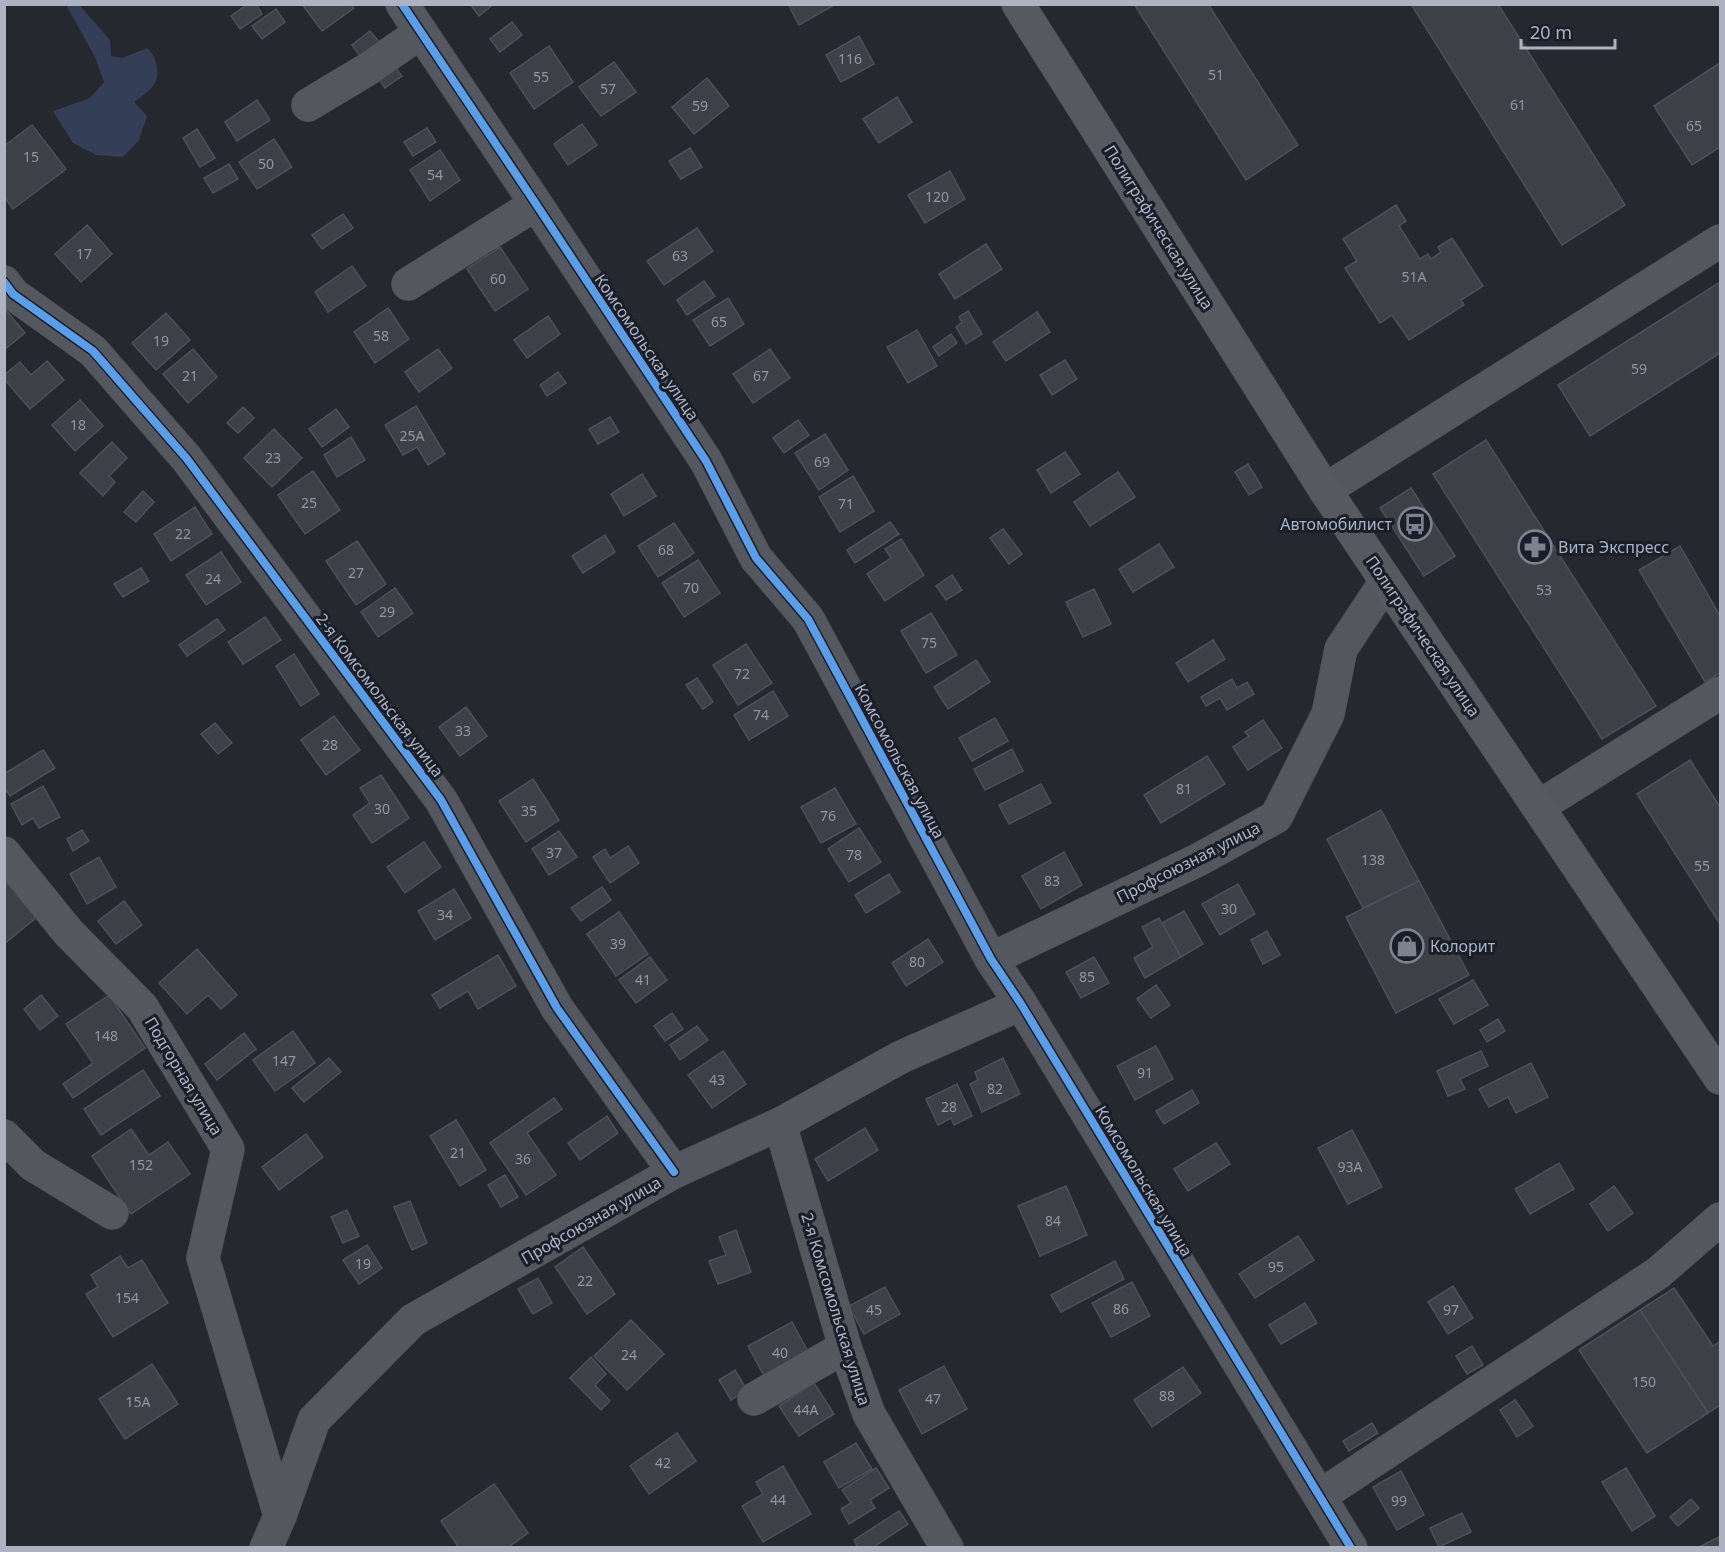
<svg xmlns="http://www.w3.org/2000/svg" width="1725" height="1552" viewBox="0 0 1725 1552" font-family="'Noto Sans',sans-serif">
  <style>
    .water { fill: #343e56 }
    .building { fill: #3d4046; stroke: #4c5058; stroke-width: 1.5 }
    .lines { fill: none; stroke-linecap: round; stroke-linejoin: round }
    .minor-casing { stroke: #404348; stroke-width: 34 }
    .major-casing { stroke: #41454c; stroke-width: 34 }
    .minor { stroke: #54575e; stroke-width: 33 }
    .major { stroke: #565960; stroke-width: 33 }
    .cycleway-casing { stroke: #191e29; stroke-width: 11 }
    .cycleway { stroke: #5a9eea; stroke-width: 8 }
    .labels { text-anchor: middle; stroke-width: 6; stroke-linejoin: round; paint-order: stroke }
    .number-label { font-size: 14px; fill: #9196a3 }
    .street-label { font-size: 16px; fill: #adb3c2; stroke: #191e29 }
    .poi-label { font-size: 16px; fill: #adb3c2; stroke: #191e29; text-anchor: start }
  </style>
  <rect width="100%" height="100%" fill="#25282f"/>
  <path class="water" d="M66,5H79L110,40L111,56L122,58L147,48C155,54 160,71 156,81C153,89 141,97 134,102L147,116L139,140L123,157L96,155L73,143L53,111L90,98L104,82L95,57Z"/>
  <g class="building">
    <polygon points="248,4 256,4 262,14 240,29 231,16"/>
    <polygon points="302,4 351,4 354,8 322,31"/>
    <polygon points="470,4 494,4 479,16"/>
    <polygon points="788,4 836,4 799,25"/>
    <polygon points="1134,4 1208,4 1298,145 1246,180"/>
    <polygon points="1411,4 1498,4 1625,205 1562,245"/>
    <polygon points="276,9 285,22 262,39 252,26"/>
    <polygon points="512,22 522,35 500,52 490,39"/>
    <polygon points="370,31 381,44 362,59 352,45"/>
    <polygon points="859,36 874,64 841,82 826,55"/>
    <polygon points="549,46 573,82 534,109 510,73"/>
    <polygon points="614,62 636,92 601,116 579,87"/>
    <polygon points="1720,63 1720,147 1692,165 1654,106"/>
    <polygon points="393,64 402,76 385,88 376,75"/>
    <polygon points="707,78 729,106 694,134 672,107"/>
    <polygon points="897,97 912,122 879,143 863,119"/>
    <polygon points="257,100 270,120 237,141 225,122"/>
    <polygon points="582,124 597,145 568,165 554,144"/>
    <polygon points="32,125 66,169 13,209 4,197 4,146"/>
    <polygon points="427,128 436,142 413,156 404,142"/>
    <polygon points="197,129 215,158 200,167 183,138"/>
    <polygon points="274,139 292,167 257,189 239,162"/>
    <polygon points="690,148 702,167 681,179 669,161"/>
    <polygon points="440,150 460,180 430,201 410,170"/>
    <polygon points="229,164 238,179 213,193 204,178"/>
    <polygon points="950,171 965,199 925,223 908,195"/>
    <polygon points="1396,205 1406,221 1399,226 1420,259 1428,254 1431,259 1441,252 1438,247 1452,238 1483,286 1461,300 1464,305 1409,340 1392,315 1380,323 1345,268 1357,261 1343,239"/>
    <polygon points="343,214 353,228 322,249 312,235"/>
    <polygon points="87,225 112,254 81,282 55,254"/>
    <polygon points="697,228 713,251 664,285 647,261"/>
    <polygon points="986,244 1002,269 955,299 939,274"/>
    <polygon points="500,247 528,289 495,311 467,269"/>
    <polygon points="352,266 366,286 328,312 315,292"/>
    <polygon points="704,281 715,296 687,315 677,300"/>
    <polygon points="1720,282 1720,353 1590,436 1558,385"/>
    <polygon points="728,298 744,324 710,346 693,320"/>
    <polygon points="388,308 409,339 375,363 354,332"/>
    <polygon points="5,309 25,333 4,350 4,310"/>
    <polygon points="968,311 982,334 966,344 956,327 962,322 959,317"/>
    <polygon points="1037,312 1050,332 1006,361 993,342"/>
    <polygon points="166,313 190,340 156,370 132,343"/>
    <polygon points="548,316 560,334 527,358 514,340"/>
    <polygon points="917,330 937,366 908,383 887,347"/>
    <polygon points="951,334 957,343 939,356 933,347"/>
    <polygon points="193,349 217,377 188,403 163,374"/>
    <polygon points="438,349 452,368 419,392 405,372"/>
    <polygon points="770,349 790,378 753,403 733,374"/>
    <polygon points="1065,360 1077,379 1052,395 1040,375"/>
    <polygon points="47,361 64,380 30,409 4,379 4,375 20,362 31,375"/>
    <polygon points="558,372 566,383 547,396 540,385"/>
    <polygon points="80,400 103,426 75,451 52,425"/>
    <polygon points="416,406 445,454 428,465 417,447 403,455 385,425"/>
    <polygon points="243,407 254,418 238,433 227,423"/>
    <polygon points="336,409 349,427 322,447 309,429"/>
    <polygon points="610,417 619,432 598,444 589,429"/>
    <polygon points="798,420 809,435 784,453 773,438"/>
    <polygon points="274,429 302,458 272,487 244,458"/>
    <polygon points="825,434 848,470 819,490 795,453"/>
    <polygon points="351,437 365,460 337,477 324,455"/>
    <polygon points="1486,440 1656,706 1602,739 1433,474"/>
    <polygon points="112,442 127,458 109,476 115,482 103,496 80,473"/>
    <polygon points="1065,452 1080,474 1051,493 1037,470"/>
    <polygon points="1248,464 1262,487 1249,495 1235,472"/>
    <polygon points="313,471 340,510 305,534 278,495"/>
    <polygon points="1118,472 1135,497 1090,526 1074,502"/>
    <polygon points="642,474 656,496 624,516 611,494"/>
    <polygon points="853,476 874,511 840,532 819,497"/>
    <polygon points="1411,488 1455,556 1424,576 1380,508"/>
    <polygon points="143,491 154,502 136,522 124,512"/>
    <polygon points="195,507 212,534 171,561 154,534"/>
    <polygon points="890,522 899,534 855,563 847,550"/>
    <polygon points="674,523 694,553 658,577 638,546"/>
    <polygon points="1003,529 1022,554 1009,564 990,538"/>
    <polygon points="605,535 615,552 583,573 572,556"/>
    <polygon points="901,539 924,575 885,601 867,574 891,558 885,549"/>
    <polygon points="357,541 386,584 356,605 326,561"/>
    <polygon points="1159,544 1174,567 1133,592 1119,569"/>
    <polygon points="1680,546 1720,616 1720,673 1705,682 1639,570"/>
    <polygon points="221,552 241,582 206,605 186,575"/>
    <polygon points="698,560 720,593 684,617 662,583"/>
    <polygon points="141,568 149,581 123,597 114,584"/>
    <polygon points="952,575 962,590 946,600 936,586"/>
    <polygon points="395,588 413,613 378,637 361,612"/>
    <polygon points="1094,589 1111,624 1083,637 1066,602"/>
    <polygon points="931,613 957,655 926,673 901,631"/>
    <polygon points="265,617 281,640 243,664 228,642"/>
    <polygon points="217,619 225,630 187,656 179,645"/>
    <polygon points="1213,640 1225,659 1188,682 1176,663"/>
    <polygon points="746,644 772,683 738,705 713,665"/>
    <polygon points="294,654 319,694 301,706 276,666"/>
    <polygon points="976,660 990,682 948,709 934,687"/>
    <polygon points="697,678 713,702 703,709 686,685"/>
    <polygon points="1232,679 1237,688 1247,682 1254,694 1227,710 1220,698 1206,706 1201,697"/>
    <polygon points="773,691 788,716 749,740 734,715"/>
    <polygon points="466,707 487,736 460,756 439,727"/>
    <polygon points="334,716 360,750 326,775 301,740"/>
    <polygon points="995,718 1008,741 972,761 959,738"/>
    <polygon points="1263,720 1282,748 1248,770 1233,747 1249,736 1245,732"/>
    <polygon points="215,723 232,743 218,754 201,734"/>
    <polygon points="1012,749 1023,771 985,790 974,769"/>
    <polygon points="43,750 55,768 10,796 4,787 4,774"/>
    <polygon points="1207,756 1225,784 1161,823 1144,795"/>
    <polygon points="1690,760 1720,807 1720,924 1637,794"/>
    <polygon points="381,775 409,818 372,843 353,815 370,803 360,788"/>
    <polygon points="533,779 559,820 526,842 499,801"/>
    <polygon points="1041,784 1051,803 1009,824 999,805"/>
    <polygon points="43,786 60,817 39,828 33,818 22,825 11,804"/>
    <polygon points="835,788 856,824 821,843 801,807"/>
    <polygon points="1381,810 1419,881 1363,908 1327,839"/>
    <polygon points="859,828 881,862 849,882 828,849"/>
    <polygon points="82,830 89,841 73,851 67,839"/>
    <polygon points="559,831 577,857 549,875 532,849"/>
    <polygon points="424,842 441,867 405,893 387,867"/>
    <polygon points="628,846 639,863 610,883 593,857 605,849 610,858"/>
    <polygon points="1064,852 1082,885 1041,909 1022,876"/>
    <polygon points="99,857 116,887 87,904 70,874"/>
    <polygon points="889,874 900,892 866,913 855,895"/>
    <polygon points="1419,881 1469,975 1396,1013 1346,917"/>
    <polygon points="7,883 36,918 4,944 4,886"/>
    <polygon points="1238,884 1255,914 1220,935 1202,904"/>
    <polygon points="602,887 611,900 581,921 571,908"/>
    <polygon points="454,889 471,918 435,940 418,911"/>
    <polygon points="124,901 142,925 116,944 98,921"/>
    <polygon points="1184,911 1203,944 1181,957 1162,923"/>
    <polygon points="619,912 648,954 616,976 587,934"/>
    <polygon points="1159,918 1181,957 1145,978 1134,958 1153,947 1142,927"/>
    <polygon points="1267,931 1280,955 1263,964 1251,940"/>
    <polygon points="928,939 943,962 906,986 892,963"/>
    <polygon points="197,949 237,995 221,1009 208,995 187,1014 159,983"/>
    <polygon points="498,955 516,986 478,1009 468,991 440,1008 432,995"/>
    <polygon points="650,957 667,980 636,1003 619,980"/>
    <polygon points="1094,957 1109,983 1081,998 1066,972"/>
    <polygon points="1473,980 1488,1005 1454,1024 1439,999"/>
    <polygon points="1156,985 1170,1005 1151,1018 1137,999"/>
    <polygon points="41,995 58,1016 40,1030 24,1009"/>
    <polygon points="109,995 145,1048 73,1098 63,1084 93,1063 66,1024"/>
    <polygon points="672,1013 683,1029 665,1041 654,1026"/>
    <polygon points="1498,1019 1505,1031 1487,1042 1480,1030"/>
    <polygon points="697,1026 708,1040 680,1060 670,1045"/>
    <polygon points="293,1031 315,1063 275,1091 253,1060"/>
    <polygon points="244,1033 256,1049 217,1080 205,1064"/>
    <polygon points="1156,1046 1173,1079 1135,1100 1117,1066"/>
    <polygon points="723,1051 746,1084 712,1108 688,1075"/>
    <polygon points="1481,1051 1488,1066 1460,1079 1465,1089 1448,1096 1437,1071"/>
    <polygon points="329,1058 341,1072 304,1102 292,1088"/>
    <polygon points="1003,1058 1020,1094 982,1112 970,1084 978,1080 975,1072"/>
    <polygon points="1531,1063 1548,1097 1516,1113 1508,1097 1489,1107 1479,1089"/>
    <polygon points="143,1070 160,1096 101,1135 84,1109"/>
    <polygon points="957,1084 972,1116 954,1125 951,1118 938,1125 926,1099"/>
    <polygon points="1192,1090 1199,1103 1164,1124 1156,1111"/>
    <polygon points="554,1098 562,1109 527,1133 556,1175 526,1195 490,1143"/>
    <polygon points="607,1116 618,1133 580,1160 568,1143"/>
    <polygon points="456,1120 486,1170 460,1186 430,1136"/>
    <polygon points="865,1128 878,1150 828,1181 815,1159"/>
    <polygon points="131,1129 149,1155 168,1142 190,1174 131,1214 92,1156"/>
    <polygon points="1352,1130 1382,1187 1348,1204 1318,1148"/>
    <polygon points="306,1134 323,1157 279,1190 262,1167"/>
    <polygon points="1216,1143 1230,1164 1188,1191 1174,1169"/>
    <polygon points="1559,1163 1574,1189 1530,1214 1515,1189"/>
    <polygon points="505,1175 518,1197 501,1207 488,1185"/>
    <polygon points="1066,1186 1087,1235 1040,1256 1018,1206"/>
    <polygon points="1614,1186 1633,1213 1608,1231 1590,1204"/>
    <polygon points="410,1201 427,1243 412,1250 394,1207"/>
    <polygon points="347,1210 359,1236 343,1243 331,1217"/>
    <polygon points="736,1230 751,1272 718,1284 709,1261 726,1255 719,1237"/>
    <polygon points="1298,1236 1314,1260 1255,1298 1239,1274"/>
    <polygon points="367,1245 382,1268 359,1284 343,1260"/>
    <polygon points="583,1247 615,1294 587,1314 555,1267"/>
    <polygon points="120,1256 128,1268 142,1260 168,1303 113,1337 86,1294 98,1287 91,1275"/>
    <polygon points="1115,1261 1124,1279 1061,1312 1051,1295"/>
    <polygon points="538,1278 552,1303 533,1314 518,1289"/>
    <polygon points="1132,1282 1150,1316 1111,1337 1092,1303"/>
    <polygon points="1453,1286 1473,1318 1448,1334 1428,1302"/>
    <polygon points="885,1287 900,1314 864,1334 849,1306"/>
    <polygon points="1674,1288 1713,1346 1719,1342 1720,1344 1720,1405 1708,1413 1640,1310"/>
    <polygon points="1305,1303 1317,1323 1281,1344 1269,1325"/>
    <polygon points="1640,1310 1708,1413 1647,1453 1579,1350"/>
    <polygon points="631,1320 664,1354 627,1390 594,1356"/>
    <polygon points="792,1322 812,1359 768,1383 748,1346"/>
    <polygon points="1472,1346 1483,1365 1467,1374 1456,1356"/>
    <polygon points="591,1357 606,1374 595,1385 610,1401 601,1410 570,1378"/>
    <polygon points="152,1364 178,1404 125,1439 99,1399"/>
    <polygon points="944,1366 967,1409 922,1434 899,1390"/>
    <polygon points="1183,1367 1201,1393 1152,1427 1134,1400"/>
    <polygon points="735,1370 747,1390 731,1400 719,1380"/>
    <polygon points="814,1383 834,1414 799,1436 779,1406"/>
    <polygon points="1515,1400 1533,1426 1517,1437 1500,1410"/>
    <polygon points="1372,1423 1378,1433 1349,1451 1343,1441"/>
    <polygon points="677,1433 696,1461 649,1494 630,1466"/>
    <polygon points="856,1443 872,1469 839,1488 824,1462"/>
    <polygon points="783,1466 811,1514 763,1542 742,1506 763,1494 756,1482"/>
    <polygon points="876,1468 889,1488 870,1500 875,1508 849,1524 841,1509 851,1503 842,1490"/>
    <polygon points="1626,1468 1655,1516 1632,1531 1602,1482"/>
    <polygon points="1401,1471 1424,1515 1397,1530 1373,1487"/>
    <polygon points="494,1484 528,1533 507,1548 459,1548 441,1521"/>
    <polygon points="1691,1499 1699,1508 1678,1526 1670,1517"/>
    <polygon points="899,1511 908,1524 872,1548 858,1548 854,1540"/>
    <polygon points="1462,1513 1471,1532 1439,1547 1430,1528"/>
    <polygon points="1719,1537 1720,1548 1697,1548"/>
  </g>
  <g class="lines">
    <defs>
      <g id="minor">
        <polyline points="402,4 536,204 706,461 756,558 808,619 991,959 1021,1004 1351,1548"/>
        <polyline points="308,105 368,69 421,32"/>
        <polyline points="4,282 13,294 93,351 187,459 441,800 557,1008 674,1172"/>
        <polyline points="408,284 536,204"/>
        <polyline points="1325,490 1720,241"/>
        <polyline points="1538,807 1720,693"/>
        <polyline points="4,853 68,932 142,1007 228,1149 203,1258 280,1516"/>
        <polyline points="991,959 1198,860 1276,817 1328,714 1341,649 1386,581"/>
        <polyline points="780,1124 845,1347 869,1414 947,1548"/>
        <polyline points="4,1136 33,1165 112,1213"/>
        <polyline points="754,1399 845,1347"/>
        <polyline points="1320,1496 1658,1273 1720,1219"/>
        <polyline points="266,1548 280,1516 314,1420 413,1320 674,1172 780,1124 901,1057 1021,1004"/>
      </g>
      <polyline id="major" points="1018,4 1325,490 1720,1078"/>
    </defs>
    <use href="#minor" class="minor-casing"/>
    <use href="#major" class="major-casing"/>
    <use href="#minor" class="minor"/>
    <use href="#major" class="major"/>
    <defs>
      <g id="cycleway">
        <polyline points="402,4 536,204 706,461 756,558 808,619 991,959 1021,1004 1351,1548"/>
        <polyline points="4,282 13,294 93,351 187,459 441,800 557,1008 674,1172"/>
      </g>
    </defs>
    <use href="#cycleway" class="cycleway-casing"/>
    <use href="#cycleway" class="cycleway"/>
  </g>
  <defs>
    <symbol id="bus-ring" viewBox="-11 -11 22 22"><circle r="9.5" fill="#191e29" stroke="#7d828f" stroke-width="1.5"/><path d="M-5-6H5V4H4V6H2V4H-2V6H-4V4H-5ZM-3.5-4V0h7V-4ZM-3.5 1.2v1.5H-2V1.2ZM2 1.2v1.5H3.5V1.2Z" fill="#7d828f"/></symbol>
    <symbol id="pharmacy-ring" viewBox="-11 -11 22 22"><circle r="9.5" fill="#191e29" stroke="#7d828f" stroke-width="1.5"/><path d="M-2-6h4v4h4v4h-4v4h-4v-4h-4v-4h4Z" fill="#7d828f"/></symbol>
    <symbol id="shop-ring" viewBox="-11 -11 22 22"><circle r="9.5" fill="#191e29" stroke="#7d828f" stroke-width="1.5"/><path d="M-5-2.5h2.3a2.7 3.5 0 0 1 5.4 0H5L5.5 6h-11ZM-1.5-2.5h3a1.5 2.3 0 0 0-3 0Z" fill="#7d828f"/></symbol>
  </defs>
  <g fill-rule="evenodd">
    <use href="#bus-ring" x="1396" y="505" width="38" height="38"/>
    <use href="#pharmacy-ring" x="1516" y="528" width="38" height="38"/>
    <use href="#shop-ring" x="1388" y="927" width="38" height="38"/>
  </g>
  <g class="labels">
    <g class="number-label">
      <text x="850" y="64">116</text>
      <text x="1216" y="80">51</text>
      <text x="541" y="82">55</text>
      <text x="608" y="94">57</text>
      <text x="1518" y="110">61</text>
      <text x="700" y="111">59</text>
      <text x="1694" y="131">65</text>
      <text x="31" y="162">15</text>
      <text x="266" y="169">50</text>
      <text x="435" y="180">54</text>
      <text x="937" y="202">120</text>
      <text x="84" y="259">17</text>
      <text x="680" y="261">63</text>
      <text x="1414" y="282">51А</text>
      <text x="498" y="284">60</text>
      <text x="719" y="327">65</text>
      <text x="381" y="341">58</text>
      <text x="161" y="346">19</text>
      <text x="1639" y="374">59</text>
      <text x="190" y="381">21</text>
      <text x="761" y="381">67</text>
      <text x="78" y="430">18</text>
      <text x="412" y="441">25А</text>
      <text x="273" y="463">23</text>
      <text x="822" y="467">69</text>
      <text x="309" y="508">25</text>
      <text x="846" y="509">71</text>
      <text x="183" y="539">22</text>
      <text x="666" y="555">68</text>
      <text x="356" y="578">27</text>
      <text x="213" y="584">24</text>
      <text x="691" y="593">70</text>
      <text x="1544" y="595">53</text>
      <text x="387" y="617">29</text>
      <text x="929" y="648">75</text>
      <text x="742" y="679">72</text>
      <text x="761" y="720">74</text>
      <text x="463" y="736">33</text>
      <text x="330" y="750">28</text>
      <text x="1184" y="794">81</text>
      <text x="382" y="814">30</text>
      <text x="529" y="816">35</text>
      <text x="828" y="821">76</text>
      <text x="554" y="858">37</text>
      <text x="854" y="860">78</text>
      <text x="1373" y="865">138</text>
      <text x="1702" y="871">55</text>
      <text x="1052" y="886">83</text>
      <text x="1229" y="914">30</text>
      <text x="445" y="920">34</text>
      <text x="618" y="949">39</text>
      <text x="917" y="967">80</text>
      <text x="1087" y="982">85</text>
      <text x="643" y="985">41</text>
      <text x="106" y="1041">148</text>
      <text x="284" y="1066">147</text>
      <text x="1145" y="1078">91</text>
      <text x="717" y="1085">43</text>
      <text x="995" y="1094">82</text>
      <text x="949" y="1112">28</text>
      <text x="458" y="1158">21</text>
      <text x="523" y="1164">36</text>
      <text x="141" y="1170">152</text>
      <text x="1350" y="1172">93А</text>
      <text x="1053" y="1226">84</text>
      <text x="363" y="1269">19</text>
      <text x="1276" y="1272">95</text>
      <text x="585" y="1286">22</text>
      <text x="127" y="1303">154</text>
      <text x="1121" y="1314">86</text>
      <text x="874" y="1315">45</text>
      <text x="1451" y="1315">97</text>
      <text x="780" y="1358">40</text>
      <text x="629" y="1360">24</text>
      <text x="1644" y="1387">150</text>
      <text x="1167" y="1401">88</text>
      <text x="933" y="1404">47</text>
      <text x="138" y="1407">15А</text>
      <text x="806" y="1415">44А</text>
      <text x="663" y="1468">42</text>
      <text x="778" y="1505">44</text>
      <text x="1399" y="1506">99</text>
    </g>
    <g class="street-label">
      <text transform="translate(1159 227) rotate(58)" y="6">Полиграфическая улица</text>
      <text transform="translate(647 347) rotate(56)" y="6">Комсомольская улица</text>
      <text transform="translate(1423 636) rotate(56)" y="6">Полиграфическая улица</text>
      <text transform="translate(380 695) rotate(53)" y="6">2-я Комсомольская улица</text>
      <text transform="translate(900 761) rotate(62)" y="6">Комсомольская улица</text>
      <text transform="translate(1188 862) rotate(-27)" y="6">Профсоюзная улица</text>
      <text transform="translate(184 1076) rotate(59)" y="6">Подгорная улица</text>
      <text transform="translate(1144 1181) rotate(59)" y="6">Комсомольская улица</text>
      <text transform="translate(591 1220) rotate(-30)" y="6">Профсоюзная улица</text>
      <text transform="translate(836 1309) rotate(73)" y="6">2-я Комсомольская улица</text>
    </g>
    <g class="poi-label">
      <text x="1392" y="530" text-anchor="end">Автомобилист</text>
      <text x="1558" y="553">Вита Экспресс</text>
      <text x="1430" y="952">Колорит</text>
    </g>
  </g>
  <rect width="1725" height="1552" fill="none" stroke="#adb3c2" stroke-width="12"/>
  <path d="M1521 39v9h94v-9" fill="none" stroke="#adb3c2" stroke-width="3"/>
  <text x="1530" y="39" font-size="18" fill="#adb3c2" stroke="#191e29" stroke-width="4.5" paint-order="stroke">20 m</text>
</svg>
